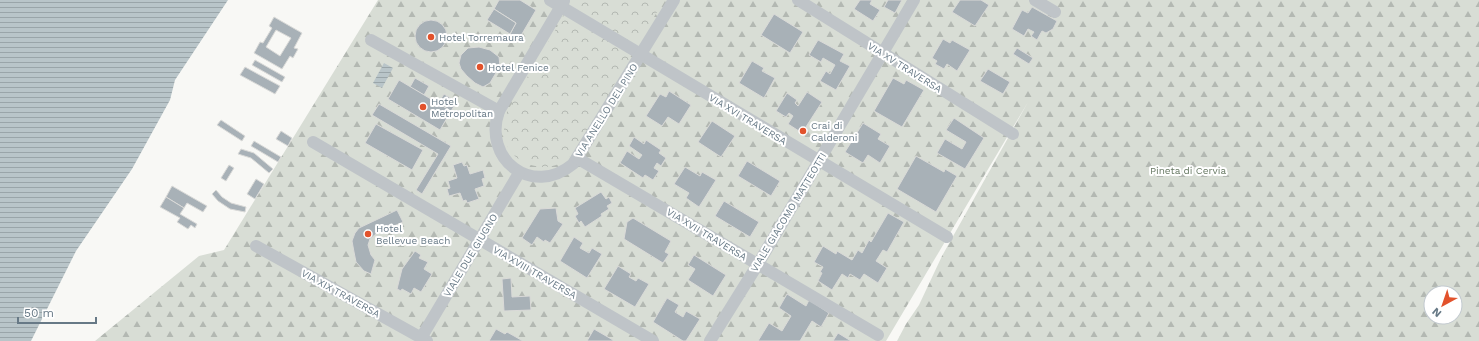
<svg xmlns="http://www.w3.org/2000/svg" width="1479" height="341" viewBox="0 0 1479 341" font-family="'Work Sans',sans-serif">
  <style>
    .forest { fill: url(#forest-firs); fill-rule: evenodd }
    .park { fill: url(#park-crowns) }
    .water { fill: url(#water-rules) }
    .building { fill: #a8b1b7; stroke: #dadad8; fill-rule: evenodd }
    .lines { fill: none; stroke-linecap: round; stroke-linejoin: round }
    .minor { stroke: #bfc4c8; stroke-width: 12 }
    .poi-dot { fill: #e2522c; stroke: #fff; stroke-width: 1.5 }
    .labels { text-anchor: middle; stroke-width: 4; stroke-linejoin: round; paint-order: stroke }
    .poi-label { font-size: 10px; fill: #677986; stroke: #fff; text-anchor: start }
    .street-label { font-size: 10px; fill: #677986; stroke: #fff }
    .park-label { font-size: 10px; fill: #667862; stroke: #fff }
  </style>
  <defs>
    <pattern id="forest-firs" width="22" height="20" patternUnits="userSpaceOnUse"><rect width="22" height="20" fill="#d8ddd5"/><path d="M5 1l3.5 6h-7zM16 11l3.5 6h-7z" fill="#b3b8b2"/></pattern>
    <pattern id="park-crowns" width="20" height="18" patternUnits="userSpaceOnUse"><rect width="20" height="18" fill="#d8ddd5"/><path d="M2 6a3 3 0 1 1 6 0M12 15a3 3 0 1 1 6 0" fill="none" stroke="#b3b8b2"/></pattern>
    <pattern id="water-rules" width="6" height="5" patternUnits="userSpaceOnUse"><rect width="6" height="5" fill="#b9c5c9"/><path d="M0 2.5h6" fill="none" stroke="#9aa5a9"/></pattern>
  </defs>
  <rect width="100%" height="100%" fill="#f8f8f5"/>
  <path class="forest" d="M378,0H1479V341H897L906,324L919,305L942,256L1028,102L886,341H95L199,256L224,250ZM1431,293H1455V317H1431Z"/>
  <path class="park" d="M573,0H664L577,148C572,154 566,161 559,164C539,172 513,163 506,143C503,134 504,124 505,115Z"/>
  <g class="water">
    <polygon points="0,0 228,0 175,80 170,100 132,169 76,251 31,341 0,341"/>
    <polygon points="384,63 393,68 382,88 373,83"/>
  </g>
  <g class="building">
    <polygon points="499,0 520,0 536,10 519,39 510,34 516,23 494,9"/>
    <polygon points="860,0 872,0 870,4 880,10 873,21 854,9"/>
    <polygon points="888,0 902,0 895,13 884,7"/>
    <polygon points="960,0 981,0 989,5 975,26 952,12"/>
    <polygon points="1032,7 1057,21 1053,29 1046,33 1042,31 1037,40 1031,36 1034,32 1028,29 1024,36 1012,29 1022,10 1028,13"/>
    <polygon points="494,9 516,23 510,34 487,20"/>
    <polygon points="774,14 803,32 790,53 761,35"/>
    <path d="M274,17L302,33L294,48L298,49L293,58L290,56L282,69L254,53L260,42L263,43L272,28L269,26ZM276,30L291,38L280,56L266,47Z"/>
    <circle cx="431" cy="36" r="16"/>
    <polygon points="943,39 950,43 952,40 970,50 957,71 947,64 944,69 935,64 937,61 932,58"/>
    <polygon points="818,40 844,54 840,61 850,66 836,90 820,81 826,71 830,74 835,65 823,58 821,62 809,55"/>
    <polygon points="479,47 490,50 499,57 500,66 490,83 483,87 475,83 467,76 461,69 459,63 461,55 468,48"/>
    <polygon points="1017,48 1033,58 1029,64 1013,54"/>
    <polygon points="255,60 285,77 282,82 252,65"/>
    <polygon points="752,61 764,68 762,71 775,78 764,98 739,83"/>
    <polygon points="245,67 280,86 275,94 240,75"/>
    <polygon points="988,69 1010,82 1003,94 980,81"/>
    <polygon points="415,78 429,86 424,95 410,87"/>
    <polygon points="893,78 904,84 906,80 924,90 902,127 874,111"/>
    <polygon points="399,80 451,111 440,130 388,99"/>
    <polygon points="669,91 691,105 679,124 668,117 662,126 646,116 660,94 666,97"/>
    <polygon points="807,92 822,102 802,133 788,124 793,116 789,113 786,117 776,111 787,93 797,100 795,103 798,106"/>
    <polygon points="444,94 457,102 451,111 438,103"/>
    <polygon points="379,104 451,146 422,194 416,190 438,154 372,115"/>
    <polygon points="954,118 984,138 965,169 937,153 945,139 962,149 966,142 946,130"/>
    <polygon points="221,120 245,136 242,141 217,125"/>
    <polygon points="712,121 735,136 721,157 698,142"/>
    <polygon points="863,123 881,134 878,139 890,146 880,163 868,155 863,163 845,152"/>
    <polygon points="376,124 423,150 412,170 365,143"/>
    <polygon points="281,131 292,138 288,146 276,139"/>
    <polygon points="634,137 644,144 646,140 661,150 659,153 666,158 661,166 657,163 654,168 659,171 653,180 645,175 643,178 620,163 627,151 639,159 642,155 629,146"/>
    <polygon points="254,141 281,157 278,162 251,146"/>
    <polygon points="241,149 254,153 273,169 269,173 251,158 238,154"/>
    <polygon points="916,156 944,172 945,169 957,176 936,212 897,189"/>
    <polygon points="747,161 780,181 771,196 738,176"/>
    <polygon points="462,162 464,166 467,165 470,174 483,170 485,178 482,179 484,186 475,189 479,199 467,203 466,200 463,201 460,193 449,196 447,189 450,188 448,181 457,178 453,165"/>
    <polygon points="229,165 234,168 226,181 221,178"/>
    <polygon points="685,167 700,176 702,172 716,180 699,207 686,198 689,193 674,184"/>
    <polygon points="256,179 264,184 255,199 247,194"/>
    <polygon points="172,186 207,206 203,212 187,203 184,208 166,197"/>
    <polygon points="216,190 222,197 231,203 246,207 245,212 230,209 218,201 212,194"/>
    <polygon points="601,192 606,199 609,197 612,203 607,206 609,209 601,214 602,216 585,227 581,221 579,223 575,216 578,214 575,208"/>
    <polygon points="166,197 184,208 180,214 197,224 195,228 191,225 188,229 177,222 180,218 160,207"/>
    <polygon points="724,201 759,222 750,237 715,216"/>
    <polygon points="556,208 558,221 563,224 550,243 545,240 544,242 537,237 532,245 522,238 540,209"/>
    <polygon points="397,210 403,222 376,234 370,239 368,245 371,255 375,260 371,274 364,271 356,262 354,252 352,241 355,233 359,228"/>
    <polygon points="888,213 904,222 887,252 883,250 876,261 887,268 878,283 864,274 860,280 850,274 848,278 842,274 832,290 818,281 822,273 820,272 823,267 814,262 823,246 836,254 837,251 852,260 858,250 862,253 869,240 871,242"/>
    <polygon points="633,218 671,241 665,252 669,254 663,263 624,239 627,222"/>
    <polygon points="574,237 583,243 580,248 589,253 592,248 602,254 587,278 560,261"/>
    <polygon points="415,251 421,255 419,258 428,262 424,269 432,274 421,292 414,288 411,294 402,289 401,291 397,289 402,269"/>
    <polygon points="694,255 726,275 713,296 688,280 695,269 688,265"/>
    <polygon points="618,266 631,274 629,277 636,281 638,278 649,284 635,307 604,289"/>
    <polygon points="511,278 512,297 530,296 531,310 504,311 502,279"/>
    <polygon points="787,294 806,306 809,300 829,313 821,327 812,321 800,341 758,341 769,323 782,331 791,316 779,308"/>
    <polygon points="667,298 679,305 675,312 683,317 686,311 700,319 686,341 683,341 653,322"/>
    <polygon points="496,329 505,334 507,332 523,341 489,341"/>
    <polygon points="594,329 613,340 613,341 587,341"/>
    <polygon points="838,333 851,341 833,341"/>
  </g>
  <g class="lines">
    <g class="minor">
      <polyline points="550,0 947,237"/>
      <polyline points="798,0 1013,134"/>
      <polyline points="1035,0 1055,12"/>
      <path d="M564,1L499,111C482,159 532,198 573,164L674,0"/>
      <polyline points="371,40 499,111"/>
      <polyline points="313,142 653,341"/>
      <polyline points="577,158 878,335"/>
      <polyline points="256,246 427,341"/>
      <polyline points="421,338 519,173"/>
      <polyline points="710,341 758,264 914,0"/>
    </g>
  </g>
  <g class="poi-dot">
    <circle cx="431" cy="37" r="4"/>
    <circle cx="480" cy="67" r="4"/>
    <circle cx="423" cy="107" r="4"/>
    <circle cx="803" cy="131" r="4"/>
    <circle cx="368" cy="234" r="4"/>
  </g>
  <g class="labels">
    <g class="poi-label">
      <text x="439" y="41">Hotel Torremaura</text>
      <text x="488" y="71">Hotel Fenice</text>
      <text x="431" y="105">Hotel<tspan x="431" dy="12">Metropolitan</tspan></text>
      <text x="811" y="129">Crai di<tspan x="811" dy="12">Calderoni</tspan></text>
      <text x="376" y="232">Hotel<tspan x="376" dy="12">Bellevue Beach</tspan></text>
    </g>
    <g class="street-label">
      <text transform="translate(905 67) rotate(32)" y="4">VIA XV TRAVERSA</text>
      <text transform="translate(606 110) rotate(-58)" y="4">VIA ANELLO DEL PINO</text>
      <text transform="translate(748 119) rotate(31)" y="4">VIA XVI TRAVERSA</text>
      <text transform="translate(788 212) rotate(-59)" y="4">VIALE GIACOMO MATTEOTTI</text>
      <text transform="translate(707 234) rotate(31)" y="4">VIA XVII TRAVERSA</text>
      <text transform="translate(470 255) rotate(-59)" y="4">VIALE DUE GIUGNO</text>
      <text transform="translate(535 272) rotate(30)" y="4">VIA XVIII TRAVERSA</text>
      <text transform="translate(341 293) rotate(29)" y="4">VIA XIX TRAVERSA</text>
    </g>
    <g class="park-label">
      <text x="1188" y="174">Pineta di Cervia</text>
    </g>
  </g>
  <g transform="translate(1443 305) rotate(220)"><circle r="19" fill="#ffffff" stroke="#c2c9cf"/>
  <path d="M0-3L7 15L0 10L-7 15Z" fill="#e2522c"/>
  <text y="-6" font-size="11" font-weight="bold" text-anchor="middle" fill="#677986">N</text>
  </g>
  <path d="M18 317v6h78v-6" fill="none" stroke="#677986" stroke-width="2"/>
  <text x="24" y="317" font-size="12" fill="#677986" stroke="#ffffff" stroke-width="3" paint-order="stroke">50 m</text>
</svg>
